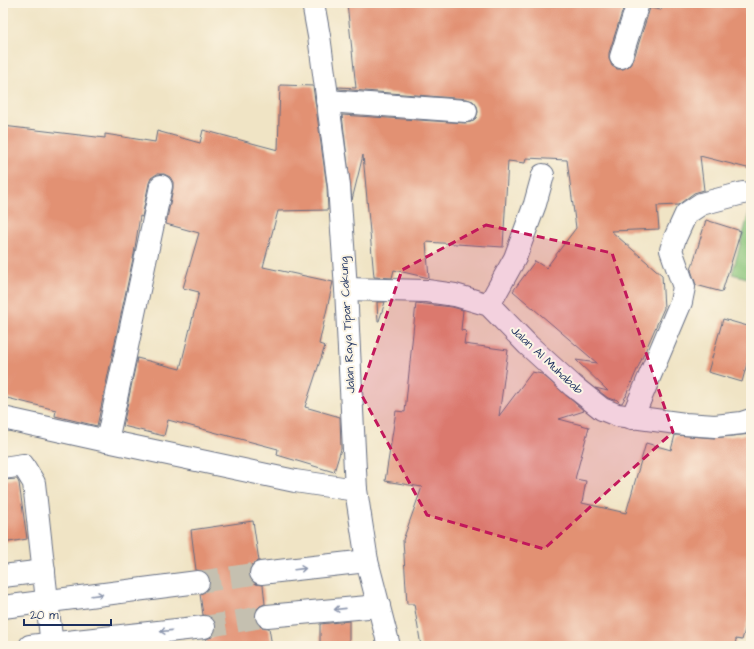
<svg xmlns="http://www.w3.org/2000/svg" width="754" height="649" viewBox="0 0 754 649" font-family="'Architects Daughter',sans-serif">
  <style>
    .pitch { fill: #88c479; stroke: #527a6c }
    .building { fill: #e29173 }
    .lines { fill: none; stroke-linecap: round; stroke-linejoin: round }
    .minor-tunnel { stroke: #c5c0b0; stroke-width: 22; stroke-dasharray: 22 11; stroke-linecap: butt }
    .minor-casing { stroke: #666e82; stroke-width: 24 }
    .minor { stroke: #fff; stroke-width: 22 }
    .oneway { stroke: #8d97ae }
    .marked { fill: #c2185b; fill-opacity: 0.2; stroke: #c2185b; stroke-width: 3; stroke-dasharray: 8 5; stroke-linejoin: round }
    .labels { text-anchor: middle; stroke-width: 4; stroke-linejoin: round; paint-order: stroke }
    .street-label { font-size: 12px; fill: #1b2f5e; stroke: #fcf5e5 }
  </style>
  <rect width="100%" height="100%" fill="#fcf5e5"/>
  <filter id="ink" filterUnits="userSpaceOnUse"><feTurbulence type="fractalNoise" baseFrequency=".025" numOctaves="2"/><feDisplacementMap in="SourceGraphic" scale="8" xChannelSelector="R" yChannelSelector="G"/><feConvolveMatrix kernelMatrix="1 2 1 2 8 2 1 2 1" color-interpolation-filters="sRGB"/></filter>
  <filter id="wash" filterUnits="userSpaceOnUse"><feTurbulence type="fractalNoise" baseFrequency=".012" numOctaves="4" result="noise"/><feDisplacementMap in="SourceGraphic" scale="16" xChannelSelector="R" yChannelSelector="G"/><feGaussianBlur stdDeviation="0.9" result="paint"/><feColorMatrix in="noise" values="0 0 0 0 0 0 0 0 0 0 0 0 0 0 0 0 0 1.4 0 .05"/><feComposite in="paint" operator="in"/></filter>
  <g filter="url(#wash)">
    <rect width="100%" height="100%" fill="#f0e4c5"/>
    <polygon class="pitch" points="751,205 751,279 732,274"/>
    <g id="blocks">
      <g class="building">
        <polygon points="347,3 625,3 609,53 609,59 612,66 617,69 623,69 629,66 633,61 650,8 661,10 663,3 751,3 751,169 700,156 704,190 694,193 678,205 657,206 659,229 611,231 662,275 664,308 626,395 627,396 626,396 622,403 620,403 616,399 614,400 608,398 595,388 608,391 576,360 597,363 513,291 535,261 546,268 576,228 567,160 526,158 525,163 508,161 503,247 426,242 429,278 394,270 392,278 374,277 363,155 352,200 342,115 465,123 471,122 476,118 478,112 477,106 473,101 467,99 339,89 338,87 356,88"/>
        <polygon points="280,85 313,86 327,187 328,210 278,211 263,267 333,282 319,344 325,346 305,407 340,417 341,449 334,472 277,455 278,449 168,420 164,436 123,426 137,358 180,369 199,292 183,288 199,233 166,224 173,188 173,182 170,177 164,174 157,174 151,178 149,183 142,217 140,216 134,254 97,426 55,416 56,410 3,397 3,126 105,138 105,134 155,142 157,131 200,143 203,130 278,150"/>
        <polygon points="706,220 741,231 722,292 696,285 691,270"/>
        <polygon points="377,302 385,302 379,321 378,321"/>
        <polygon points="416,303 452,307 463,310 461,330 466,331 464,344 508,350 499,416 532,372 542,374 584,411 559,419 589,427 575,479 586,481 582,503 626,513 646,443 671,450 675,435 714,438 751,434 751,610 742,640 736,639 735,646 421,646 414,604 407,604 403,540 422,487 385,481 396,411 405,412"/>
        <polygon points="723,319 751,327 751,349 742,382 708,372"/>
        <polygon points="17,479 19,483 27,539 3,543 3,480"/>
        <polygon points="253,521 259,561 254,563 250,568 249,575 251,580 256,584 263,585 265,604 260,606 256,610 255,617 257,623 261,627 269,628 272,646 207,646 206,639 212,637 215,632 216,625 214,619 209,616 203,615 200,594 205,592 209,587 210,580 208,575 203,571 196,570 191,530"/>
        <polygon points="349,621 349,646 320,646 320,624"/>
      </g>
    </g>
  </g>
  <g filter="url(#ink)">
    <use href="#blocks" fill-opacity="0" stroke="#666e82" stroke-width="1"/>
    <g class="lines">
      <g class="minor-tunnel">
        <polyline points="198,582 261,573"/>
        <polyline points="204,627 267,616"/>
      </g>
      <defs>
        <g id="minor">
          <polyline points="313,3 319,36 339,186 346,289 356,490 367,561 389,646"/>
          <polyline points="621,57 638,3"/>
          <polyline points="327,101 466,111"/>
          <polyline points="346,289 427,291 455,295 489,305 528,345 573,386 602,409 617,415 685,424 715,426 742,423 751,420"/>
          <polyline points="489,305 515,258 535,204 543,175"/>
          <polyline points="3,418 107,441 295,481 356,490"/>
          <polyline points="632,418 681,302 684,287 671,250 675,238 686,214 701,204 743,193"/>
          <polyline points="107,441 161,186"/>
          <polyline points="3,468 23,465 34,483 52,646"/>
          <polyline points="261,573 367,561"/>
          <polyline points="3,576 44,571"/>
          <polyline points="3,607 198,582"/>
          <polyline points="267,616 379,606"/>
          <polyline points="30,646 204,627"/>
        </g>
      </defs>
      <use href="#minor" class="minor-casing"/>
      <use href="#minor" class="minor"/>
    </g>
    <defs><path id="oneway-shaft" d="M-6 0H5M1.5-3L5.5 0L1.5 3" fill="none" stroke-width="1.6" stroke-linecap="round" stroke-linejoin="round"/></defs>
    <g class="oneway">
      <use href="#oneway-shaft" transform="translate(300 569) rotate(-7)"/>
      <use href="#oneway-shaft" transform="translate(97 595) rotate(-7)"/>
      <use href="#oneway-shaft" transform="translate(340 609) rotate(174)"/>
      <use href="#oneway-shaft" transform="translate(166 631) rotate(174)"/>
    </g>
  </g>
  <path class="marked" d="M486,225L612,253L673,432L544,549L427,515L360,392L402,270Z"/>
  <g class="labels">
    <g class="street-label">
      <text transform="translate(347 325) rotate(-93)" y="4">Jalan Raya Tipar Cakung</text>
      <text transform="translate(547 360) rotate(43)" y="4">Jalan Al Muhabab</text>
    </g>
  </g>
  <rect width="754" height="649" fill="none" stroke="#fcf5e5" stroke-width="16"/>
  <path d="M24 619v6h87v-6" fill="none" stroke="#1b2f5e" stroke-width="2"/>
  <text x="30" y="619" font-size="12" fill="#1b2f5e" stroke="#fcf5e5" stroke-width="3" paint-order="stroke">20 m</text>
</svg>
